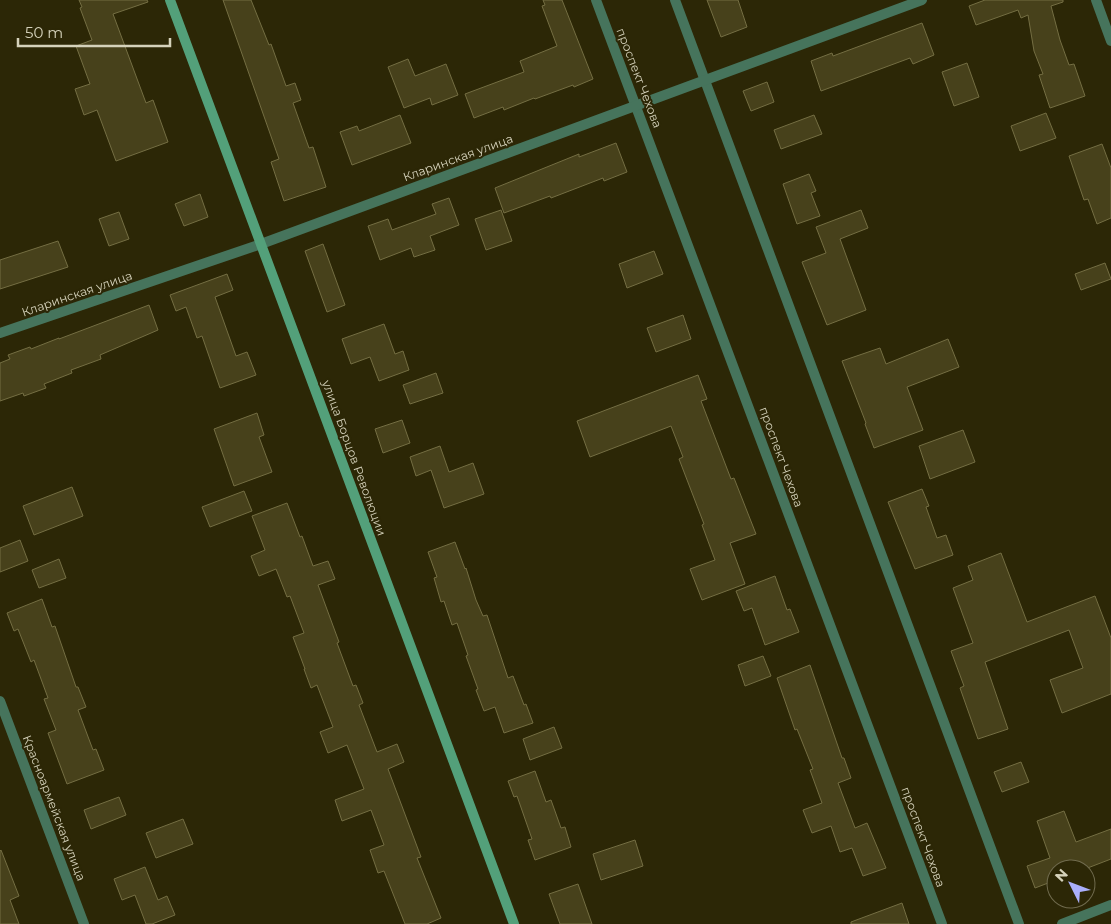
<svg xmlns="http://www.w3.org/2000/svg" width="1111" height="924" viewBox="0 0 1111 924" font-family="Montserrat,sans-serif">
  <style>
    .building { fill: #47411b; stroke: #746e43 }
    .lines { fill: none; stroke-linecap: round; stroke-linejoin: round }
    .street { stroke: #46745c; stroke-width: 10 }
    .secondary { stroke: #53a07a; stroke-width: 10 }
    .labels { text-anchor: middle; stroke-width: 4; stroke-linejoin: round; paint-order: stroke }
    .street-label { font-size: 12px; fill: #d5d2bb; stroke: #2c2706 }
  </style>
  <rect width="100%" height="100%" fill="#2c2706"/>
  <g class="building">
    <polygon points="79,0 147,0 148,2 113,14 146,103 153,100 168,142 116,161 97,110 84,115 75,89 90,84 76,46 92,40 80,8 82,7"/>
    <polygon points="223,0 251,0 269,45 271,44 286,86 295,83 301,100 293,103 309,148 313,147 326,187 284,201 271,162 279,159"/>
    <polygon points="543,0 562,0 593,79 574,87 573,85 535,99 534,98 504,110 503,107 474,118 465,94 524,72 520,61 557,46 542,6 545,5"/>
    <polygon points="707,0 738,0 747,27 721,37"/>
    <polygon points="985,0 1063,0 1063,2 1051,6 1060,40 1069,65 1074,64 1085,96 1050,108 1039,75 1043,74 1034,51 1028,15 1021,18 1018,10 976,25 969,6"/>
    <polygon points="922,23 934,55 913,64 910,58 821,91 811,61 832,53 833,56"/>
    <polygon points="408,59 415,76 446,64 458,95 432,105 430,98 404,108 388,67"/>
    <polygon points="967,63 979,97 954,106 942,72"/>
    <polygon points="767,82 774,102 751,111 743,91"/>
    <polygon points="1046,113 1056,138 1020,151 1011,126"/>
    <polygon points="400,115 411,143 352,165 340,132 357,126 359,131"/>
    <polygon points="814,115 822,134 781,149 774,130"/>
    <polygon points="616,143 627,172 604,181 603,178 551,198 550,196 504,213 495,188 579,154 579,157"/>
    <polygon points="1102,144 1111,168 1111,218 1097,224 1088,199 1084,200 1069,156"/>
    <polygon points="809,174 816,191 811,193 820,216 797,224 783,184"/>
    <polygon points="200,194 208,217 184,226 175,204"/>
    <polygon points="449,198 459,225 430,236 435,250 414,257 411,248 380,260 368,226 388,219 392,230 436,214 432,204"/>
    <polygon points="501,210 512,241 486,250 475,219"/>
    <polygon points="861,210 868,228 840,239 866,310 827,325 802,262 826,253 816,227"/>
    <polygon points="119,212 129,239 109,246 99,219"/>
    <polygon points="58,241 68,267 0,289 0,260"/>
    <polygon points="323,244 345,305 327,312 305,251"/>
    <polygon points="654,251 663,274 627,288 619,264"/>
    <polygon points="1105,263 1111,279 1081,290 1075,274"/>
    <polygon points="227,274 233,290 215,297 236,356 247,352 256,375 220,388 202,336 197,338 186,307 176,311 170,295"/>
    <polygon points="149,305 158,330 100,355 101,359 71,370 72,373 44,384 46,388 24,396 23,393 0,401 0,363 10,359 8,355 30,347 31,349 59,338 59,339"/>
    <polygon points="683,315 691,339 656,352 647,328"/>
    <polygon points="384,324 395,354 403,351 409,370 379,381 370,357 351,364 342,339"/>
    <polygon points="948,339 959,367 907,387 923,430 874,448 865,424 866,423 842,361 880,348 886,364"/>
    <polygon points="436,373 443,393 410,404 403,385"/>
    <polygon points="698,375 707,399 701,401 731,479 734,478 756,534 730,543 745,584 702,600 690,569 715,560 702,525 704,524 679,459 683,457 671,426 590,457 577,421"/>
    <polygon points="257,413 264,435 259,437 272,472 234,486 214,429"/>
    <polygon points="402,420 410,443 383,453 375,429"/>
    <polygon points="963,430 975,462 930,479 919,446"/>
    <polygon points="440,446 449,472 473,463 484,494 444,508 431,470 416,476 410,457"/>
    <polygon points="72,487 83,516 34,535 23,506"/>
    <polygon points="922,489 929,506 926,507 937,538 946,535 953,555 915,569 888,502"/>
    <polygon points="244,491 252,511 210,527 202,507"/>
    <polygon points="287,503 300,537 302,536 313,566 328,561 335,579 318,585 339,642 337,643 353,686 356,685 363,703 359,705 377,752 397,744 404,762 388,769 421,857 417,858 441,918 427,924 405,924 384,871 378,873 370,850 384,845 371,810 342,821 335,800 364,789 347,745 328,753 320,732 333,727 317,685 311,688 304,669 305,669 293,637 304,633 290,596 287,597 276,569 259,576 251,556 265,550 252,516"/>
    <polygon points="20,540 28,561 0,572 0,548"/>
    <polygon points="455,542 465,569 466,568 476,600 483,616 487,615 508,678 513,676 524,705 526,704 533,723 504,733 495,707 484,711 476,690 478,689 466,656 468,655 457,623 452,625 444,601 441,602 434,578 437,577 428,552"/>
    <polygon points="1001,553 1027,622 1095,596 1111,638 1111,694 1062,713 1050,680 1083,668 1069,630 985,662 1008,729 978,739 960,688 964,686 951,651 973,643 953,588 973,580 968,566"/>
    <polygon points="59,559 66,578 39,588 32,570"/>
    <polygon points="775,576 787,610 790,609 799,632 765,645 752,608 744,611 736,591"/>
    <polygon points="42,599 52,627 55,626 76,687 78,687 86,707 78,710 93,750 96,749 104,770 67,784 48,733 56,730 44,699 48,698 34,660 31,662 18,629 14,631 7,613"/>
    <polygon points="763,656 771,676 745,686 738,665"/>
    <polygon points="810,665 842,758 844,758 851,778 838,783 855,828 867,823 886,868 863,876 852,848 840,852 831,826 812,833 803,810 822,803 810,770 813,769 797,729 795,730 777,678"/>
    <polygon points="554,727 562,748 530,760 523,739"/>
    <polygon points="1021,762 1029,782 1002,792 994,772"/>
    <polygon points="535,771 546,802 551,800 561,828 565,827 571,847 535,860 528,840 532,839 517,796 514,797 508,781"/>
    <polygon points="119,797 126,815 91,829 84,810"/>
    <polygon points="1064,811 1076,842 1111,829 1111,859 1085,869 1056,869 1056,880 1035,888 1027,866 1050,858 1037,821"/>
    <polygon points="183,819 193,844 156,858 146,833"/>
    <polygon points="635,840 643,866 601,880 593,854"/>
    <polygon points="1,850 19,896 10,900 19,924 0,924 0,851"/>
    <polygon points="145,867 158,900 167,896 175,915 152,924 146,924 135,895 122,900 114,879"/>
    <polygon points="578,884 592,924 560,924 549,894"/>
    <polygon points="902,903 909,924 851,924 851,922"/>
  </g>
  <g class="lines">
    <g class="street">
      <polyline points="596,0 942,924"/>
      <polyline points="675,0 1019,924"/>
      <polyline points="1096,0 1111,41"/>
      <polyline points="0,333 261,244 922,0"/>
      <polyline points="0,701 84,924"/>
      <polyline points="1062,924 1111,905"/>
    </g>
    <polyline class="secondary" points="170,0 514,924"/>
  </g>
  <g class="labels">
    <g class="street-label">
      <text transform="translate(639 78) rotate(69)" y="4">проспект Чехова</text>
      <text transform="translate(458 158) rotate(-20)" y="4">Кларинская улица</text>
      <text transform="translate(77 294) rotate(-19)" y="4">Кларинская улица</text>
      <text transform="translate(781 457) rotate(70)" y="4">проспект Чехова</text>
      <text transform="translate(354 458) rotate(70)" y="4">улица Борцов Революции</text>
      <text transform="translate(54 808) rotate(69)" y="4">Красноармейская улица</text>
      <text transform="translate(923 837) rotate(70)" y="4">проспект Чехова</text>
    </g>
  </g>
  <g transform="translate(1071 884) rotate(312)"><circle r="24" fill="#2c2706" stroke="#706b4e"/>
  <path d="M0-4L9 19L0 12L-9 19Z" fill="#aaaffb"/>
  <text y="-8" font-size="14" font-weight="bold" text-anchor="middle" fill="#d5d2bb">N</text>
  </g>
  <path d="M18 38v8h152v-8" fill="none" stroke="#d5d2bb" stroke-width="2.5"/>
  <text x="25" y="38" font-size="15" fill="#d5d2bb" stroke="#2c2706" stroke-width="4" paint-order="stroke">50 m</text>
</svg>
